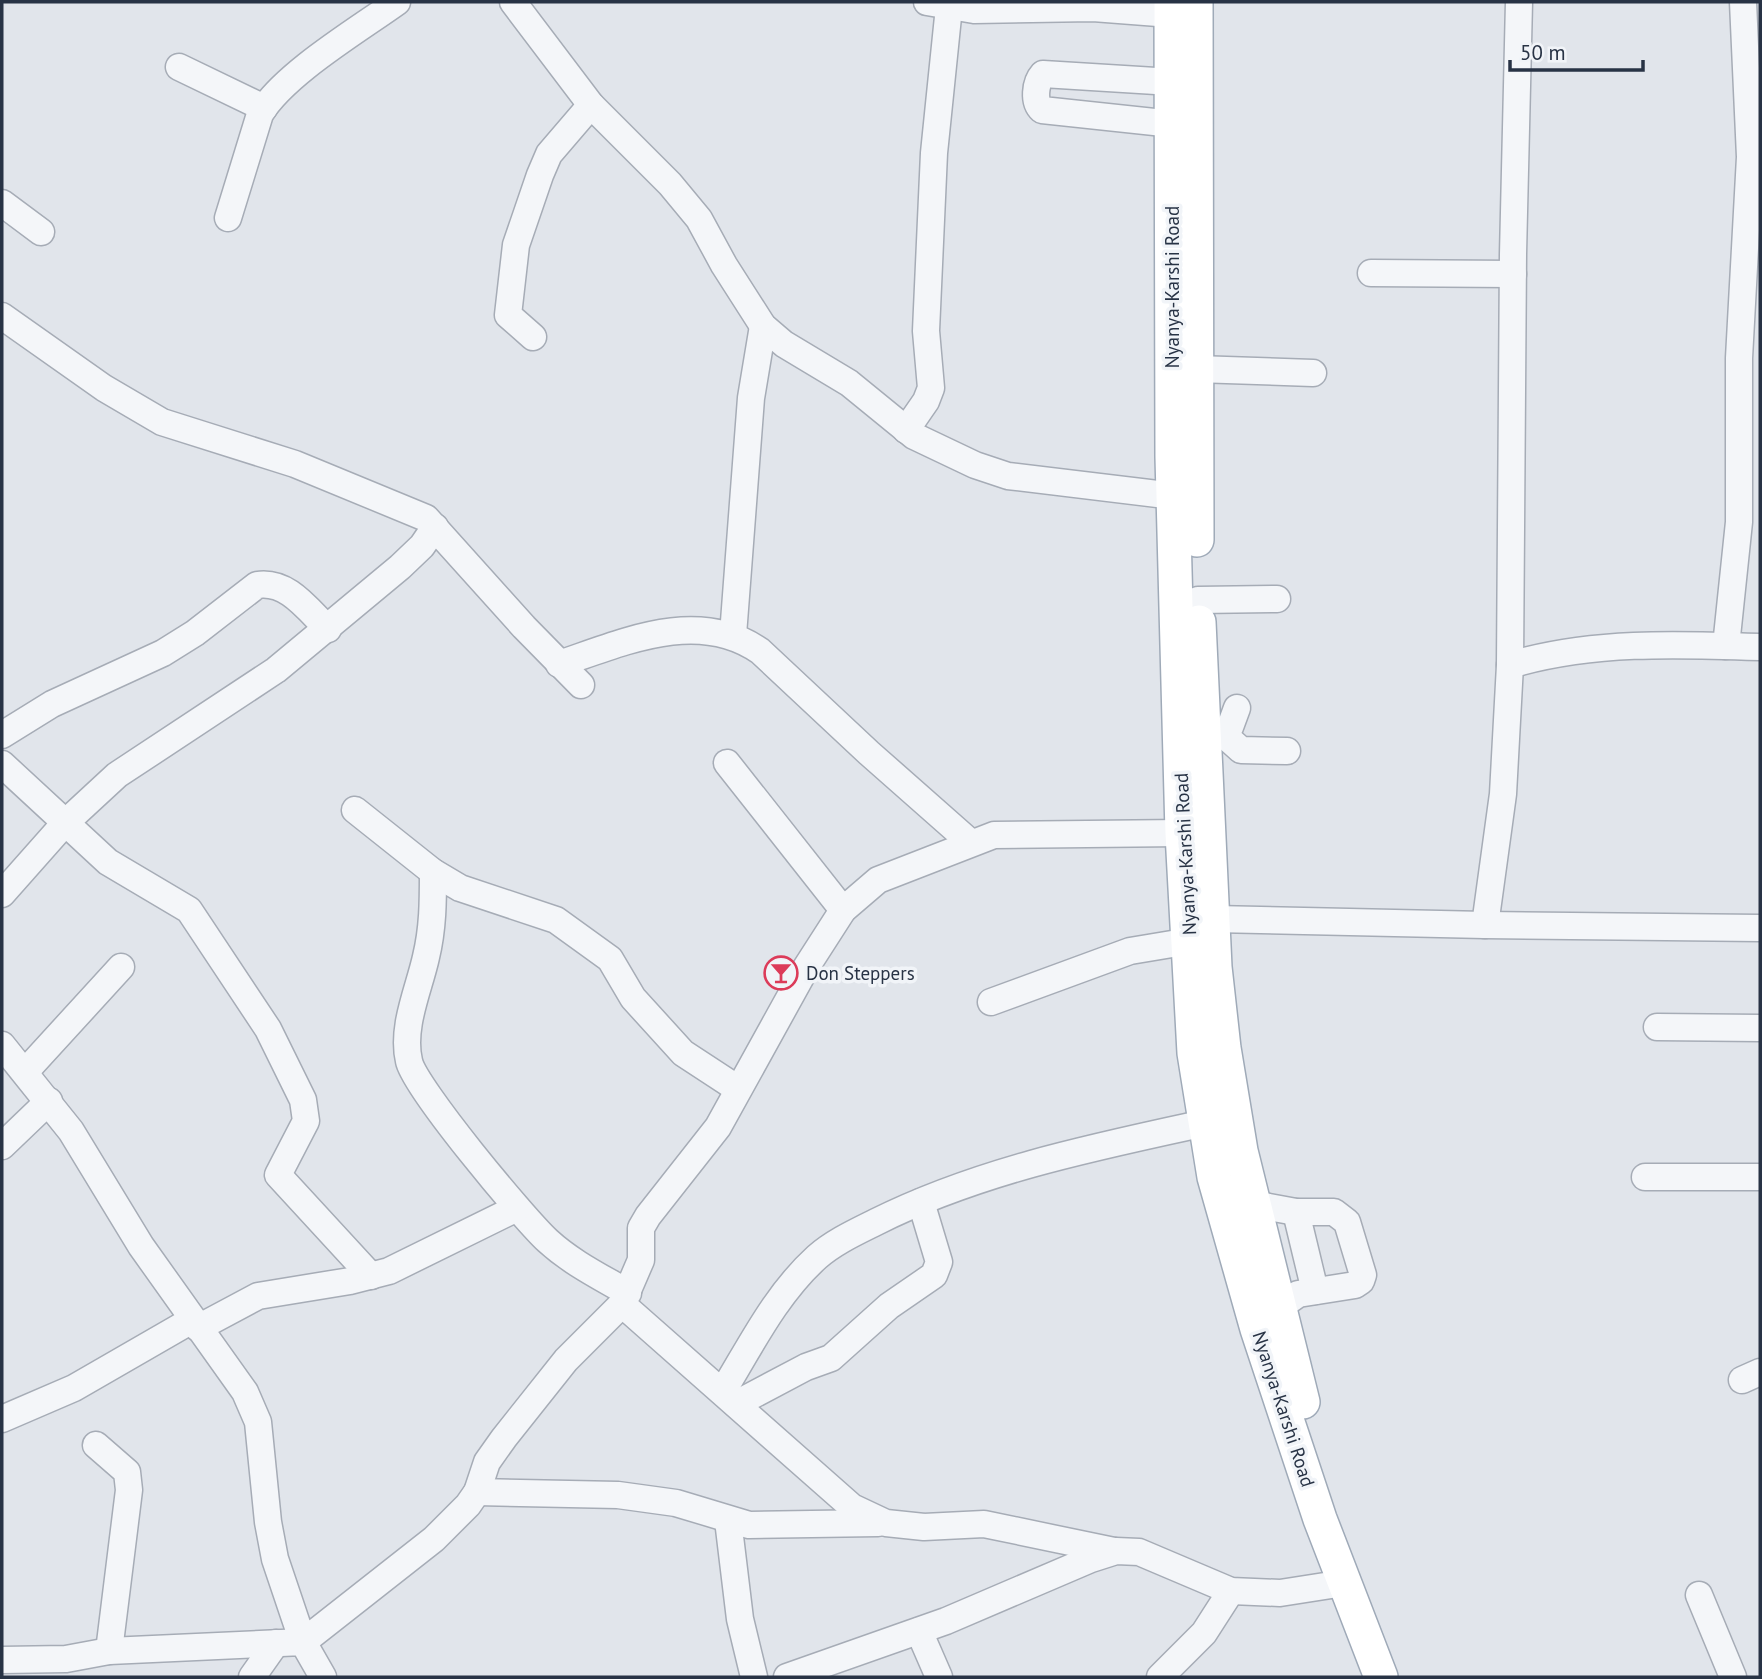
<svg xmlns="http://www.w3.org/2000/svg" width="1762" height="1679" viewBox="0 0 1762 1679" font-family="'PT Sans',sans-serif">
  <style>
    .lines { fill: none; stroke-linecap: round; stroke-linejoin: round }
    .minor-casing { stroke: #a6acb6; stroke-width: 29 }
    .major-casing { stroke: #9faab8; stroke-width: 36 }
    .minor { stroke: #f4f6f9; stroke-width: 26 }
    .major { stroke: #fff; stroke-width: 33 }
    .labels { text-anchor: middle; stroke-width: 7; stroke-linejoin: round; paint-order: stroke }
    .street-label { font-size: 19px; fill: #283345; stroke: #f1f4f8 }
    .poi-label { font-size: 19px; fill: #283345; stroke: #f1f4f8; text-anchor: start }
  </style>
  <rect width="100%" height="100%" fill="#e1e5eb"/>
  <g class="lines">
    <defs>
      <g id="minor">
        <polyline points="513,2 591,105 670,184 699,219 724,265 763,326 784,344 849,383 914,436 975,465 1008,476 1174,496"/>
        <polyline points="927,2 974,10 1093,8 1171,14"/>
        <polyline points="179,67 264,108"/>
        <path d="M1172,82L1043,74C1035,83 1033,102 1042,110L1173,124"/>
        <polyline points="2,203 41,232"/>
        <path d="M228,218L260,114C284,74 358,30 397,2"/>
        <polyline points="1371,273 1513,274"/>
        <polyline points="2,316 104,388 162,422 295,464 426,518 524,627 581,685"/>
        <polyline points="533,337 508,315 516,245 540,175 549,154 591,105"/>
        <polyline points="1196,369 1313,373"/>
        <polyline points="906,430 926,401 931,388 926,331 934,153 949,7"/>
        <polyline points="1198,600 1277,599"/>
        <polyline points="733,635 751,398 763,326"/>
        <polyline points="1726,646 1739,522 1739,358 1750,157 1743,2"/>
        <path d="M559,664C624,642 698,608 760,651L869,753L971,843"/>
        <path d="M1510,665C1590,641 1677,644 1760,647"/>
        <polyline points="1204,726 1222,733 1241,750 1287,751"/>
        <polyline points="1222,733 1230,727 1237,708"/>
        <path d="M2,735L52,704L163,653L195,633L257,585C288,580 308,610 328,629"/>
        <polyline points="727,763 843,910"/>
        <polyline points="2,764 108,862 189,910 268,1029 303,1100 306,1121 278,1175 371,1276"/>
        <polyline points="355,810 433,872 460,888 556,920 610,959 633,998 683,1053 738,1089"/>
        <path d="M433,872C433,901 433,928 426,957C419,989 401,1027 409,1061C414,1087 524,1219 548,1241C572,1263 601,1277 628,1293"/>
        <polyline points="2,894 64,824 117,775 276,670 400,567 422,546 435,527"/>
        <polyline points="1214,919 1485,925 1503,794 1510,665 1513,254 1519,2"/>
        <polyline points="1485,925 1760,928"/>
        <polyline points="991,1002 1130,951 1190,941"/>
        <polyline points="1657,1027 1760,1028"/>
        <polyline points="2,1045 71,1131 141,1246 245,1392 258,1422 268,1522 275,1559 303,1642 434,1539 468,1505 477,1492 487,1462 504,1438 566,1360 622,1304 641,1260 641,1228 648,1216 718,1127 807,966 843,910 878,880 994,835 1182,833"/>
        <polyline points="25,1072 121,967"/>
        <polyline points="2,1146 49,1101"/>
        <polyline points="1645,1177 1760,1177"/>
        <polyline points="1253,1204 1296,1212 1334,1212 1347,1222 1363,1275 1361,1281 1355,1285 1298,1294 1278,1308"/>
        <polyline points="1296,1212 1315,1291"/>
        <polyline points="622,1304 852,1507 886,1523 924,1527 984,1524 1114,1551"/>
        <polyline points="198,1328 258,1296 350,1281 389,1271 517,1208"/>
        <polyline points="1742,1380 1760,1372"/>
        <path d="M723,1391C751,1345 776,1294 817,1257C834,1242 856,1232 876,1222C978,1171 1094,1147 1205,1123"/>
        <polyline points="736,1404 806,1367 831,1358 889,1306 934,1275 939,1262 921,1202"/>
        <polyline points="2,1419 74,1388 192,1320"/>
        <polyline points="96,1445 127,1472 129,1490 109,1651"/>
        <polyline points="477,1492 618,1495 676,1503 749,1525 878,1523"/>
        <polyline points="728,1520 740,1619 754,1677"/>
        <polyline points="1699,1595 1733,1677"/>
        <polyline points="919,1631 939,1677"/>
        <polyline points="2,1660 66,1659 109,1651 303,1642 323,1677"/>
        <polyline points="252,1677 276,1643"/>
        <polyline points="787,1677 946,1621 1091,1559 1116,1551 1139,1552 1231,1591 1280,1593 1344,1583"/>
        <polyline points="1160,1677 1204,1633 1231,1591"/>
      </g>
      <g id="major">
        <polyline points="1171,2 1172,457 1182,833 1194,1053 1214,1177 1257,1329 1320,1519 1381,1677"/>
        <polyline points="1196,2 1197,540"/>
        <polyline points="1199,622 1215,967 1224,1048 1241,1151 1303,1402"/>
      </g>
    </defs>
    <use href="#minor" class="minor-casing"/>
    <use href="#major" class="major-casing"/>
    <use href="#minor" class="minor"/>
    <use href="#major" class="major"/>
  </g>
  <defs>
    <symbol id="bar-ring" viewBox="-11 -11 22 22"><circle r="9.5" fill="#f1f4f8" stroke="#dc3b59" stroke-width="1.5"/><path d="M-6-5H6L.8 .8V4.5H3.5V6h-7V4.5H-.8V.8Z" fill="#dc3b59"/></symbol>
  </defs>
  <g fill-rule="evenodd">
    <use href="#bar-ring" x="762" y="954" width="38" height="38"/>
  </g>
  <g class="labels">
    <g class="street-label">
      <text transform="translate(1172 287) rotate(-90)" y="7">Nyanya-Karshi Road</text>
      <text transform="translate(1185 854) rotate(-93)" y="7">Nyanya-Karshi Road</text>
      <text transform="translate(1284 1409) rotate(72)" y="7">Nyanya-Karshi Road</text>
    </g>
    <g class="poi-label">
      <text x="806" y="980">Don Steppers</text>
    </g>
  </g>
  <rect width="1762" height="1679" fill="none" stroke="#283345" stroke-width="7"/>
  <path d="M1510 60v10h133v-10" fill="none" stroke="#283345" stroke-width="3.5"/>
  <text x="1520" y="60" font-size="21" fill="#283345" stroke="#f1f4f8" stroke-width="5" paint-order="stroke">50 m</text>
</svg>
